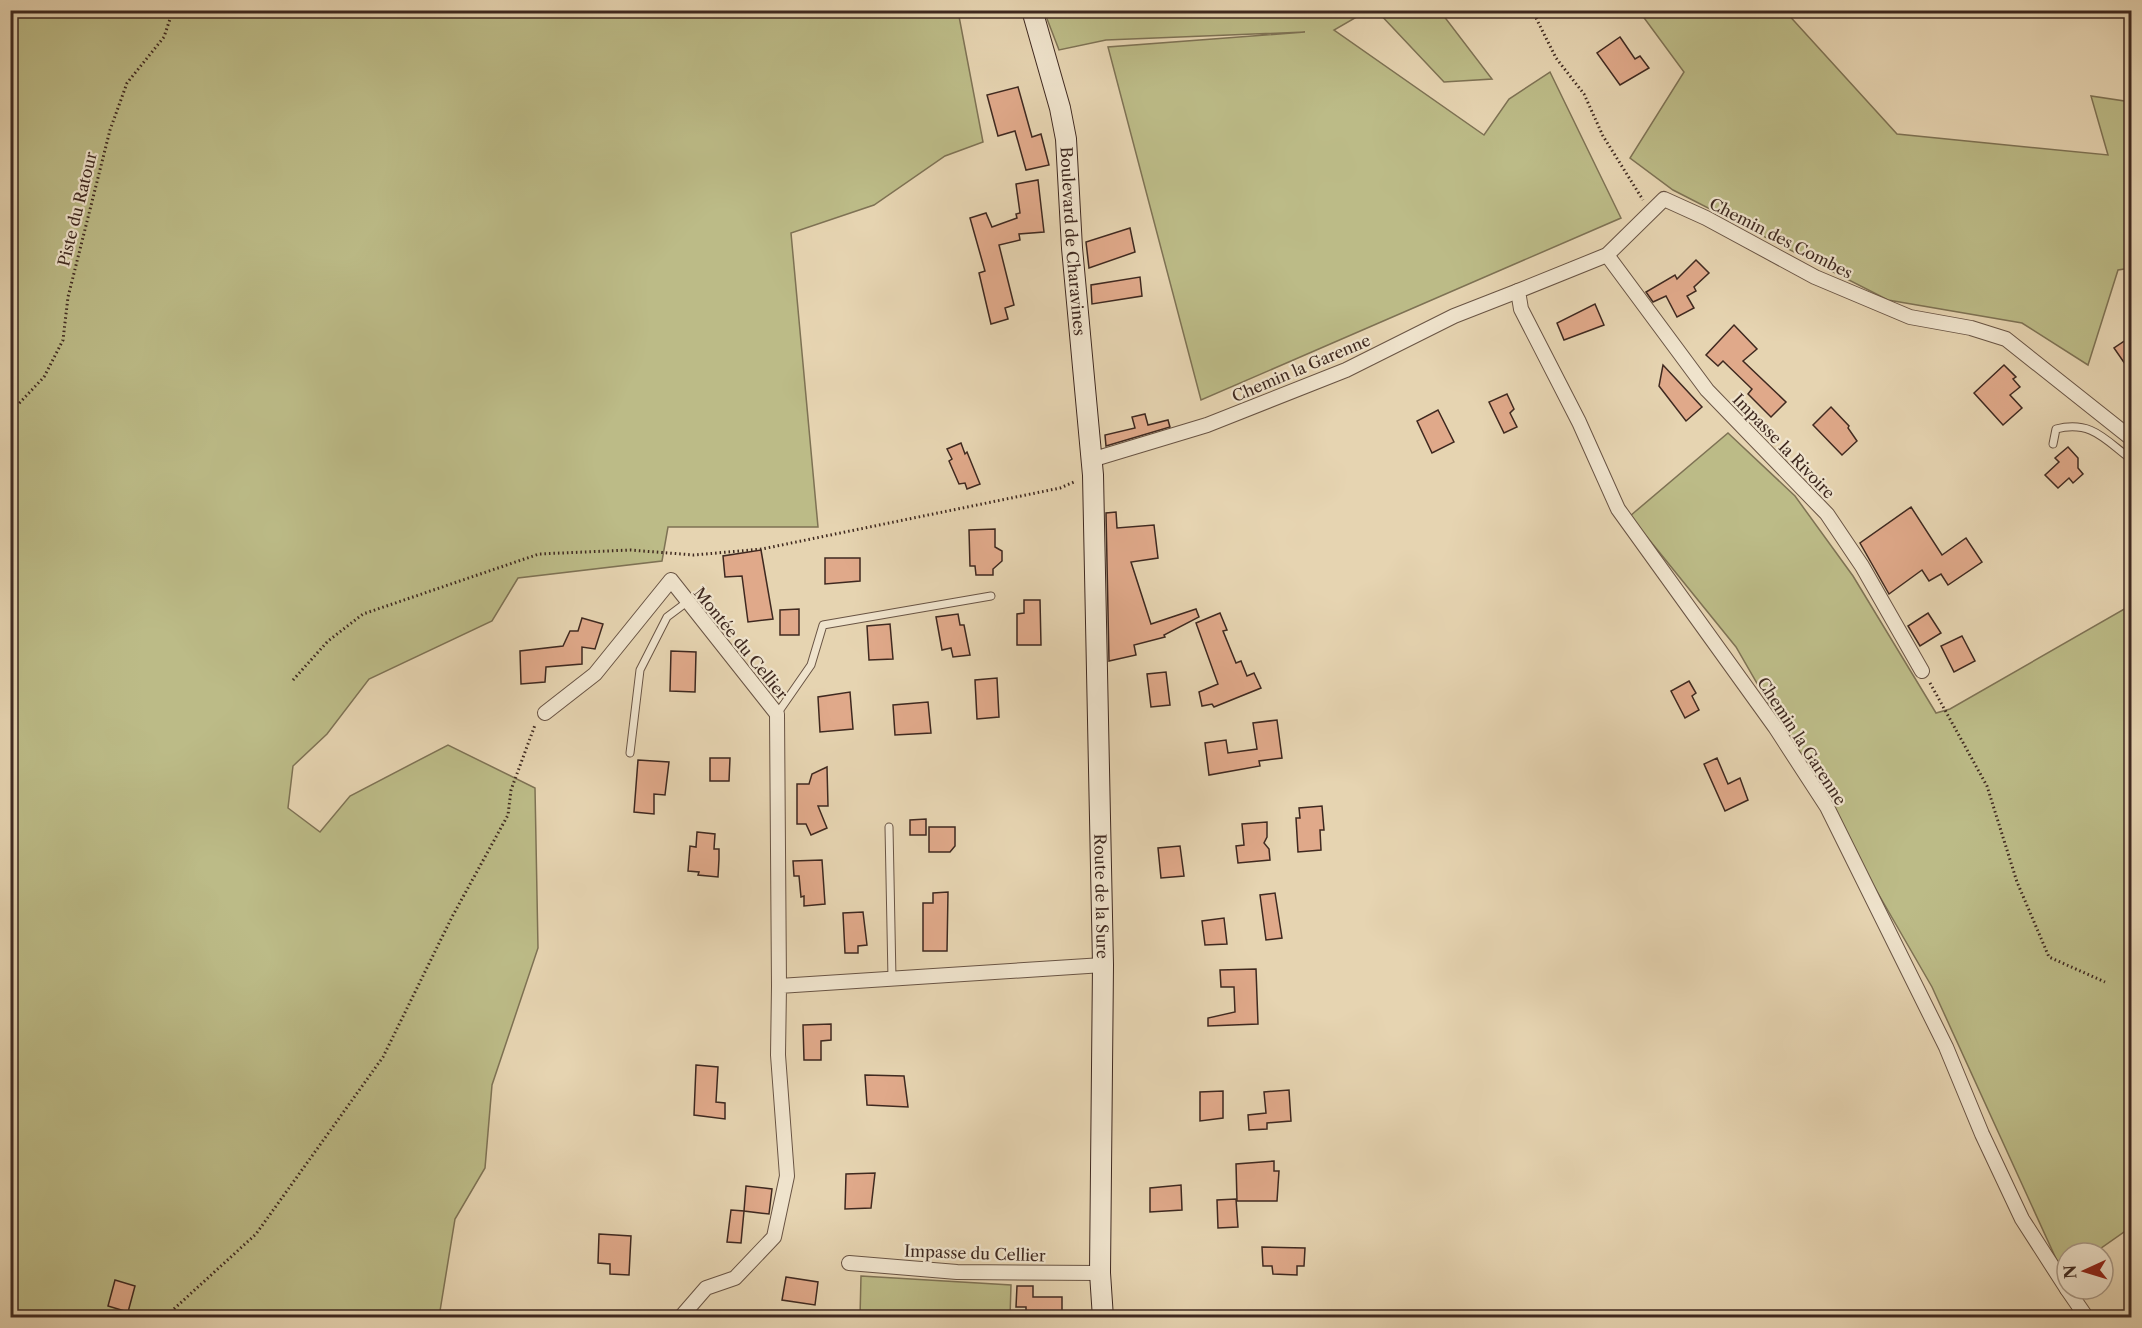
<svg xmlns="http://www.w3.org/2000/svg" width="2142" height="1328" viewBox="0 0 2142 1328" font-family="'Libre Caslon Text',serif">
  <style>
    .green { fill: #bcbb87; stroke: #7e7254; stroke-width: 1.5 }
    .building { fill: #e0a98a; stroke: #3f2920; stroke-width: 1.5 }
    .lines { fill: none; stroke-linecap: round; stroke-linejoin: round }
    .service-casing { stroke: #695444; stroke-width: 9 }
    .minor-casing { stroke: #695444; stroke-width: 16 }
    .secondary-casing { stroke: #3f2920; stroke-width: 22 }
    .path { stroke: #3f2920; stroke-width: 3; stroke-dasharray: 1.5 3; stroke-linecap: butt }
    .service { stroke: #efe3cc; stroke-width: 7 }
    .minor { stroke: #efe3cc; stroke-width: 14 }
    .secondary { stroke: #efe3cc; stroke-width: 20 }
    .labels { text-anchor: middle; stroke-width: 4.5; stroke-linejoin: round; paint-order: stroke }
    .street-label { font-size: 16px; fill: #3f2920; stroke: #efe3cc }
  </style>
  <rect width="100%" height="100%" fill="#e6d4b1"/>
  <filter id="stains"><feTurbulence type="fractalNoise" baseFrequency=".00333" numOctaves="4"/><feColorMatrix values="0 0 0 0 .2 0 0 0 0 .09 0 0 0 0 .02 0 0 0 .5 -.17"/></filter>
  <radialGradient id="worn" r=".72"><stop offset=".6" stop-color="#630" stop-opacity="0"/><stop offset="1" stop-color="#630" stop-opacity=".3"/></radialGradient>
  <g class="green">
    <polygon points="10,11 958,11 983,142 945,156 874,205 791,233 818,527 668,527 662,561 518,578 492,621 369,679 327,734 293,766 288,808 320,832 350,796 448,745 535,788 538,948 492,1085 485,1168 455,1219 439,1317 11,1317"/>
    <polygon points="1044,11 1367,11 1334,30 1484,135 1509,99 1550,72 1621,218 1201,400 1108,47 1305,32 1106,40 1059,50"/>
    <polygon points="1377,11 1440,11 1492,79 1444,82"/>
    <polygon points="1639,11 1785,11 1897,134 2108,155 2091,96 2131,102 2131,268 2118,270 2088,365 2022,323 1888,300 1673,190 1630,158 1684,72"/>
    <polygon points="1728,433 1795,496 1853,576 1936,713 1950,709 2126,608 2132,618 2131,1227 2094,1253 2067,1253 2067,1271 2063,1274 1932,987 1736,647 1630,516"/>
    <polygon points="861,1276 1011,1285 1010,1317 860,1317"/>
  </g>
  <g class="building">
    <polygon points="1620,37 1635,59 1640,56 1649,68 1620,85 1597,53"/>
    <polygon points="1018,87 1032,137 1041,134 1049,165 1026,170 1015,131 998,136 987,95"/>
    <polygon points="1038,180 1044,232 1019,234 1020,240 999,245 1014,305 1005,308 1008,319 991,324 979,273 985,271 970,218 986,213 992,227 1017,218 1016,214 1020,213 1016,184"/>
    <polygon points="1130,228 1135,252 1089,268 1086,242"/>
    <polygon points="1696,260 1709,273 1694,287 1696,291 1687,296 1694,308 1677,317 1666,296 1653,302 1646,292 1675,275 1677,279"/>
    <polygon points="1140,277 1142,296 1092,304 1091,285"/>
    <polygon points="1595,304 1604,325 1564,340 1557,323"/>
    <polygon points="1734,325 1757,349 1743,361 1786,402 1771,417 1748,394 1752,389 1723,361 1718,366 1706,355"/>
    <polygon points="2132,336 2132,374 2114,348"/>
    <polygon points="1663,365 1702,407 1686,421 1659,386"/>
    <polygon points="2004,365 2016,377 2013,379 2020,387 2010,395 2022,408 2003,425 1974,393"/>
    <polygon points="1507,394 1514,409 1510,413 1517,427 1504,433 1489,402"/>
    <polygon points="1831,407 1849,426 1848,428 1857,441 1842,455 1813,425"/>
    <polygon points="1438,410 1454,442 1432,453 1417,421"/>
    <polygon points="1145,414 1148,425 1168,420 1170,427 1106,446 1105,435 1135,428 1132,417"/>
    <polygon points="961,443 965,454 967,452 980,484 967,489 965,483 959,484 949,461 952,459 947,449"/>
    <polygon points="2068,447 2078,458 2078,468 2083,474 2073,483 2069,478 2058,488 2045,475 2059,462 2055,458"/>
    <polygon points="1911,507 1942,555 1966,538 1982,562 1948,585 1941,574 1929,581 1922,570 1889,594 1860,543"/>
    <polygon points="1116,512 1117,528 1154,525 1158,558 1131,562 1151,624 1196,609 1199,617 1164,635 1165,637 1134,645 1136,655 1109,661 1106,513"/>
    <polygon points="995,529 995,547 1002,551 1002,561 993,569 993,575 976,575 975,566 970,566 969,530"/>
    <polygon points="761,550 773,619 748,622 742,576 725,577 723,556"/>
    <polygon points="825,558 860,558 860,581 825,584"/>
    <polygon points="1024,600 1040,600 1041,645 1017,645 1017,614 1024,613"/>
    <polygon points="799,609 799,635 780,635 780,610"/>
    <polygon points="1220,613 1227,630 1223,631 1236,663 1241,661 1247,676 1254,673 1261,688 1214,707 1212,704 1202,706 1199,692 1218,684 1196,623"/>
    <polygon points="1928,613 1941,633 1920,646 1908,626"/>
    <polygon points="958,614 960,625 964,625 970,655 953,657 951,648 942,650 936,617"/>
    <polygon points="582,618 603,624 595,649 582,647 582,664 546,667 545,682 521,684 520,651 563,646 570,631 578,631"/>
    <polygon points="890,624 893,659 869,660 867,626"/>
    <polygon points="1962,636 1975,661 1954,672 1941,646"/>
    <polygon points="671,651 696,652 695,692 670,691"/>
    <polygon points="1166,672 1170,705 1151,707 1147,674"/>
    <polygon points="997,678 999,717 977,719 975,680"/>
    <polygon points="1689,681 1696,693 1692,696 1699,710 1685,718 1671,691"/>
    <polygon points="850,692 853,729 820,732 818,697"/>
    <polygon points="928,702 931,733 895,735 893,705"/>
    <polygon points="1277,720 1282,758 1259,761 1260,766 1209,775 1205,743 1226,740 1228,753 1257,749 1253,723"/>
    <polygon points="710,758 730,758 729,781 710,781"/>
    <polygon points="1717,758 1728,784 1740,778 1748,800 1725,811 1704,764"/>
    <polygon points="638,760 669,762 665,795 654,794 654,814 634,812"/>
    <polygon points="827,767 828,806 818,806 827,828 811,835 806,824 797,824 797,784 809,784 812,774"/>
    <polygon points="1322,806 1324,830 1320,830 1321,850 1298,852 1296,818 1300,818 1299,808"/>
    <polygon points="926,819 926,835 910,835 910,820"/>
    <polygon points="1267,822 1267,837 1264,843 1269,849 1270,860 1238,863 1236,846 1244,845 1242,824"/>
    <polygon points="929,827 955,827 955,846 950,852 929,852"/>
    <polygon points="697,832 715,834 714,849 719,849 719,859 718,877 698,875 699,872 688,871 690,846 696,847"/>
    <polygon points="1180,846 1184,876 1161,878 1158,848"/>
    <polygon points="822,860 825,904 804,906 804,896 801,897 799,876 794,876 793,861"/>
    <polygon points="948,892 947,951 923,951 923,903 933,903 933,893"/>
    <polygon points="1275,893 1282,938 1266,940 1260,895"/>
    <polygon points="863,912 867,945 858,946 858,953 845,953 843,913"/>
    <polygon points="1224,918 1227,944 1205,945 1202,921"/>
    <polygon points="1256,969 1258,1024 1208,1026 1208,1018 1235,1012 1234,987 1221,987 1220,970"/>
    <polygon points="831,1024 831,1040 821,1041 821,1060 804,1060 803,1025"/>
    <polygon points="696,1065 718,1067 716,1102 725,1103 725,1119 694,1115"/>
    <polygon points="865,1075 904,1076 908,1107 867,1105"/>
    <polygon points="1289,1090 1291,1121 1267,1123 1267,1129 1249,1130 1248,1115 1266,1113 1264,1092"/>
    <polygon points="1223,1091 1223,1118 1200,1121 1200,1092"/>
    <polygon points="1274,1161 1274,1171 1279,1171 1277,1201 1237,1201 1236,1164"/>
    <polygon points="875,1173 871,1208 845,1209 846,1174"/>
    <polygon points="1181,1185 1182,1210 1150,1212 1150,1188"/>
    <polygon points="746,1186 772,1189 769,1214 744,1211"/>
    <polygon points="1236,1199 1238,1227 1218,1228 1217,1200"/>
    <polygon points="731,1210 744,1211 741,1243 727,1242"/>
    <polygon points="599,1234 631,1236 629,1275 610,1274 610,1264 598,1263"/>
    <polygon points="1262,1247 1305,1248 1304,1266 1297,1266 1297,1275 1273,1274 1272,1266 1263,1266"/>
    <polygon points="786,1277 818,1282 815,1305 782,1300"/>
    <polygon points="115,1280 135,1286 128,1312 108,1306"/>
    <polygon points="1017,1286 1033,1286 1033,1297 1062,1297 1062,1316 1026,1315 1026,1307 1016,1307"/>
  </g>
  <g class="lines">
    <defs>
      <g id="service">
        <path d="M2053,444L2056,429C2092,420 2105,440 2132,460"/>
        <polyline points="777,714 811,665 823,625 991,596"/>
        <polyline points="630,753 640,670 667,617 687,602"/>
        <polyline points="889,827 892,979"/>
      </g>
      <g id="minor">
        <polyline points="1607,255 1707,390 1827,514 1862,566 1922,671"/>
        <polyline points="1091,460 1207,425 1346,370 1454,316 1518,291"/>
        <polyline points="545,713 595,674 671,580 777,714 779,986"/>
        <polyline points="849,1263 957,1272 1100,1273"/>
        <polyline points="2067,1289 2022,1219 1982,1134 1946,1047 1827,807 1775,727 1618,509 1579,422 1521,309 1518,291 1607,255 1664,199 1706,218 1815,277 1910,317 1971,328 2006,339 2132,439"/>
        <polyline points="2067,1289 2087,1318"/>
        <polyline points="680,1318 706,1288 735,1278 774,1237 787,1176 778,1055 779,986 1103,965"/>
      </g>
      <g id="secondary">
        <path id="s1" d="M1032,10L1060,108L1066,139L1072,248L1093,475L1103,965L1100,1273L1103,1318"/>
      </g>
    </defs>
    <use href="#service" class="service-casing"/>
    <use href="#minor" class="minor-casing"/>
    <use href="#secondary" class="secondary-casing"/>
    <g class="path">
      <polyline points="1532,10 1556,58 1584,94 1603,136 1643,200"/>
      <polyline points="10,413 44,377 63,340 68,297 110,130 127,83 164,37 173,10"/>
      <polyline points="293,680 328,641 363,614 539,554 630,550 694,555 762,549 1060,488 1074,482"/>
      <polyline points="1930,683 1987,786 2017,882 2049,957 2105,982"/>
      <polyline points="10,881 16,881 10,1016"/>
      <polyline points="10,1301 12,1312 23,1318"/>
      <polyline points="164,1318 256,1234 383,1057 452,917 508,815 511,790 535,725"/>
    </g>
    <use href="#service" class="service"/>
    <use href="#minor" class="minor"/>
    <use href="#secondary" class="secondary"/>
  </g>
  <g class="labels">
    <g class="street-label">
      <text transform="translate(77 209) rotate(-76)" y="6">Piste du Ratour</text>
      <text transform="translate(1781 238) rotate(27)" y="6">Chemin des Combes</text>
      <text dy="6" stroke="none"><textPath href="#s1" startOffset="236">Boulevard de Charavines</textPath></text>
      <text transform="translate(1301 368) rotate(-23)" y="6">Chemin la Garenne</text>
      <text transform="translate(1784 446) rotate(46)" y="6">Impasse la Rivoire</text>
      <text transform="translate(741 643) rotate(51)" y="6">Montée du Cellier</text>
      <text transform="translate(1802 741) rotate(57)" y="6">Chemin la Garenne</text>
      <text dy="6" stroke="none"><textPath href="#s1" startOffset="892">Route de la Sure</textPath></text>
      <text transform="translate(975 1253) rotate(2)" y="6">Impasse du Cellier</text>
    </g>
  </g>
  <rect width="2142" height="1328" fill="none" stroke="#e6d4b1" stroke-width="36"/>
  <rect x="12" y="12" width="2118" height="1304" fill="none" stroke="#3f2920" stroke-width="3"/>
  <rect x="18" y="18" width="2106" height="1292" fill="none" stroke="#3f2920" stroke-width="1.5"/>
  <g transform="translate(2085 1271) rotate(266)"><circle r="28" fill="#efe3cc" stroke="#a99987" stroke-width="1.5"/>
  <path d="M0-4.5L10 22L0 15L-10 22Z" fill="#8f2418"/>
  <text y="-9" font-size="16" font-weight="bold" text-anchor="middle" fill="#3f2920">N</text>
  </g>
  <rect width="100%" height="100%" filter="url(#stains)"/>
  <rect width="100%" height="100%" fill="url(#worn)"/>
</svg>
